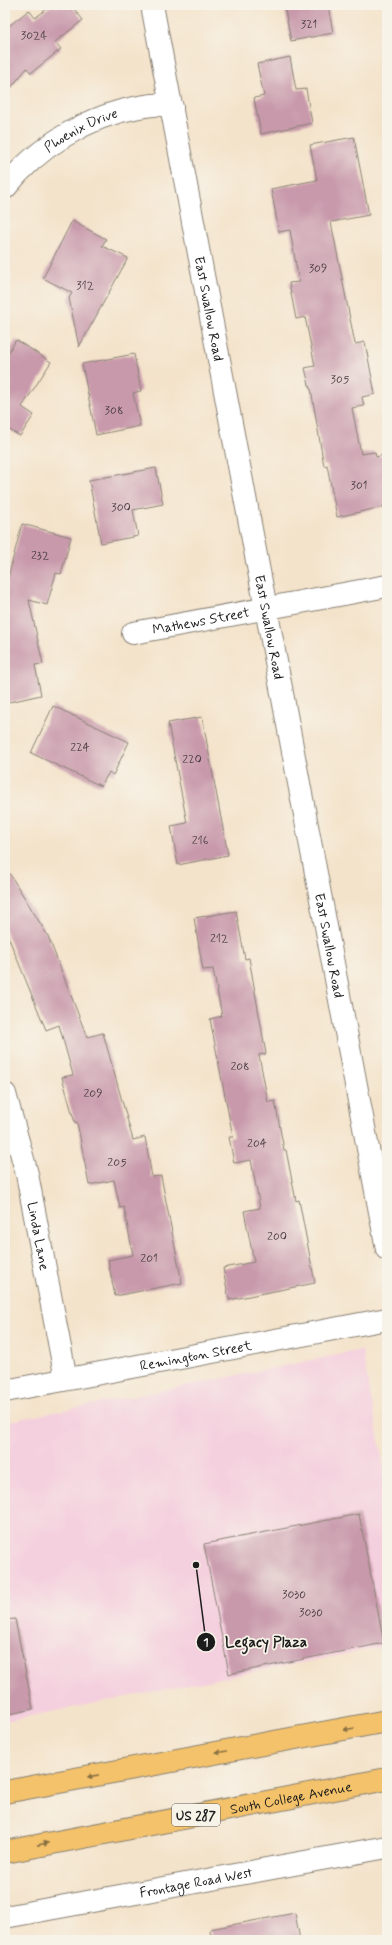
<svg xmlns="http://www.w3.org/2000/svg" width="392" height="1945" viewBox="0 0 392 1945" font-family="Mynerve,sans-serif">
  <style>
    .built { fill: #f4cfde }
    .building { fill: #c899ab }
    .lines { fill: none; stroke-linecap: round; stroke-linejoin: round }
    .minor-casing { stroke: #888074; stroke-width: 24 }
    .highway-casing { stroke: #888074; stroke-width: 24 }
    .minor { stroke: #fff; stroke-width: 22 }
    .highway { stroke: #f4c26a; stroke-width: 22 }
    .oneway { fill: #886f43 }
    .labels { text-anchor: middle; stroke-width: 3.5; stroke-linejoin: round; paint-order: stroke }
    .number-label { font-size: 12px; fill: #473b40 }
    .shield { fill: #f7f3e8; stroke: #5e5c59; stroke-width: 1 }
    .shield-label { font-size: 13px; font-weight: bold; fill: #1c1c1c }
    .street-label { font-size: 14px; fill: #1c1c1c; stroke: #f7f3e8 }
    .leader { fill: none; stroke: #1c1c1c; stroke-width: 1.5 }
    .callout-dot { fill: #1c1c1c; stroke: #f7f3e8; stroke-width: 1.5 }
    .mark-label { font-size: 12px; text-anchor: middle; font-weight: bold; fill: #fff }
    .callout-label { font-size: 15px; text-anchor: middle; font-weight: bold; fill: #1c1c1c; stroke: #f7f3e8; stroke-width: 3.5; stroke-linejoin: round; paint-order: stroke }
  </style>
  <rect width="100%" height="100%" fill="#f7f3e8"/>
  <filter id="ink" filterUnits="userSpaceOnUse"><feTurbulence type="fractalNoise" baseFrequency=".025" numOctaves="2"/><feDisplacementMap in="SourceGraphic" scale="8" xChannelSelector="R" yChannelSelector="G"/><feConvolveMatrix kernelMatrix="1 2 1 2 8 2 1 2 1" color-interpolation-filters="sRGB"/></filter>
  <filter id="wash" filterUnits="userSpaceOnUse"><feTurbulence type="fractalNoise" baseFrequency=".012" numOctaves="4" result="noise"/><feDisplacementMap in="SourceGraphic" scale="16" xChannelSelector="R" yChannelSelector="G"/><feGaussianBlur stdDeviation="0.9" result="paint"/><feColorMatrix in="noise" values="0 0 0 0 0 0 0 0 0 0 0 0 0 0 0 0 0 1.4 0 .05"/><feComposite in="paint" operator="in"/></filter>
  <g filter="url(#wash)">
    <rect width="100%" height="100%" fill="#f4e3cb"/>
    <polygon class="built" points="362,1350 387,1484 387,1646 5,1721 5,1422"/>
    <g id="blocks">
      <g class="building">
        <polygon points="52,5 71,5 83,20 55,42 61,49 31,73 27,68 5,95 5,29 29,10 35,18"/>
        <polygon points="284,5 328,5 333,33 291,41"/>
        <polygon points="290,57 296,90 306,89 312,123 261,134 254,98 264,96 257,64"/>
        <polygon points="354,137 369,215 331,222 355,344 365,342 375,394 362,397 364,406 352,408 361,454 375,452 376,457 387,454 387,506 337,517 327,465 324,466 311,389 310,389 305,368 315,366 305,317 296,319 289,283 299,282 290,230 279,232 271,189 317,180 310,145"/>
        <polygon points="72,221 106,239 102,246 128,258 79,347 69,298 72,293 43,278"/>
        <polygon points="16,340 51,362 22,407 34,415 20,436 8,429 5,434 5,358"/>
        <polygon points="134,354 141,391 133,393 140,426 96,435 82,364"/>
        <polygon points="156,468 163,504 133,510 138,536 101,543 89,480"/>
        <polygon points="22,524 71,537 61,574 56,573 47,605 29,600 43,664 35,665 41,695 5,703 5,589"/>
        <polygon points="53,706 129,742 113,775 109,772 101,786 31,753"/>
        <polygon points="202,717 228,855 178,865 171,826 187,823 168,723"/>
        <polygon points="5,866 48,936 87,1037 103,1033 133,1140 145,1137 152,1177 161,1176 182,1283 115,1296 108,1260 133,1255 124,1207 120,1208 114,1180 89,1185 77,1122 75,1123 62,1077 73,1075 59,1025 46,1030 5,929"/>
        <polygon points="236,911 245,959 249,958 266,1054 259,1055 268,1102 275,1101 284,1150 286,1150 296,1201 299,1200 315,1283 229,1300 223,1268 254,1262 244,1211 260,1208 251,1160 234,1163 229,1137 233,1137 210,1019 222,1016 213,969 203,970 194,918"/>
        <polygon points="359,1514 384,1643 229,1674 204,1544"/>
        <polygon points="15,1619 33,1709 5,1715 5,1620"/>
        <polygon points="295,1913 300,1940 211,1940 210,1929"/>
      </g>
    </g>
  </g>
  <g filter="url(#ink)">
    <use href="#blocks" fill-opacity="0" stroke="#888074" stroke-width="1"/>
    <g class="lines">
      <defs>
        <g id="minor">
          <path id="s1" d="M152,5L387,1249"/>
          <path id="s2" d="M5,188C37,147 88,116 139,107C151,105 160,103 172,107"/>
          <path id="s3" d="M133,633L387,586"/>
          <path id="s4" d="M5,1094L27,1174L66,1379"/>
          <path id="s5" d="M5,1391L387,1319"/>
          <path id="s6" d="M5,1917L387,1847"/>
        </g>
        <g id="highway">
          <polyline points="5,1792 387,1721"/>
          <path id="s7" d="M5,1852L387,1779"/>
        </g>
      </defs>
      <use href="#minor" class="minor-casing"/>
      <use href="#highway" class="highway-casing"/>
      <use href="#minor" class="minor"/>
      <use href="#highway" class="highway"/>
    </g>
    <defs><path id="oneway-solid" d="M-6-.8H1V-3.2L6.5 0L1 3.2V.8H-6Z"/></defs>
    <g class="oneway">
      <use href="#oneway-solid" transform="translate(349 1729) rotate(170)"/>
      <use href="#oneway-solid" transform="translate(221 1752) rotate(170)"/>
      <use href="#oneway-solid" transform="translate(93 1776) rotate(170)"/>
      <use href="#oneway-solid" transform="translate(43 1844) rotate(-11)"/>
    </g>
  </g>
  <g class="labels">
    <g class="number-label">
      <text x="309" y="28">321</text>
      <text x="34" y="39">3024</text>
      <text x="318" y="272">309</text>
      <text x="85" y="289">312</text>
      <text x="340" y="383">305</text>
      <text x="114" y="414">308</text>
      <text x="359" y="489">301</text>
      <text x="121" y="511">300</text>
      <text x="40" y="559">232</text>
      <text x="80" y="751">224</text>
      <text x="192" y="763">220</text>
      <text x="200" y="844">216</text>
      <text x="219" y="942">212</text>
      <text x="240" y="1070">208</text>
      <text x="93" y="1097">209</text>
      <text x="257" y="1147">204</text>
      <text x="117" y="1166">205</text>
      <text x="277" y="1240">200</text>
      <text x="149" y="1262">201</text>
      <text x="294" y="1598">3030</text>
      <text x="311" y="1616">3030</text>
    </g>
    <rect class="shield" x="172" y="1804" width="48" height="22" rx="3"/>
    <g class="shield-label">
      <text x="196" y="1820">US 287</text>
    </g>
    <g class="street-label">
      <text dy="5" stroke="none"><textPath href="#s2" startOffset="97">Phoenix Drive</textPath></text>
      <text dy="5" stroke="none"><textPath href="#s1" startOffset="309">East Swallow Road</textPath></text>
      <text dy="5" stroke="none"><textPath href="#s3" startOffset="69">Mathews Street</textPath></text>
      <text dy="5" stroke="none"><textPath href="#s1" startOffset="633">East Swallow Road</textPath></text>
      <text dy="5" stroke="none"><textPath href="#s1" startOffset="957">East Swallow Road</textPath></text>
      <text dy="5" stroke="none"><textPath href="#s4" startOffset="146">Linda Lane</textPath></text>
      <text dy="5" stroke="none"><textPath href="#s5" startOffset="194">Remington Street</textPath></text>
      <text dy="5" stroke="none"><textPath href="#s7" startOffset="291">South College Avenue</textPath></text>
      <text dy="5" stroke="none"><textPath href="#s6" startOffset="194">Frontage Road West</textPath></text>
    </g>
  </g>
  <path class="leader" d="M196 1565L206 1642"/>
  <g class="callout-dot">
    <circle cx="196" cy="1565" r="4"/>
    <circle cx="206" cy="1642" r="10"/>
  </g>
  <g class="mark-label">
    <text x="206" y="1646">1</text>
  </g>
  <g class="callout-label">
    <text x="266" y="1647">Legacy Plaza</text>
  </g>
  <rect width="392" height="1945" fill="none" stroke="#f7f3e8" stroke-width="20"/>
</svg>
